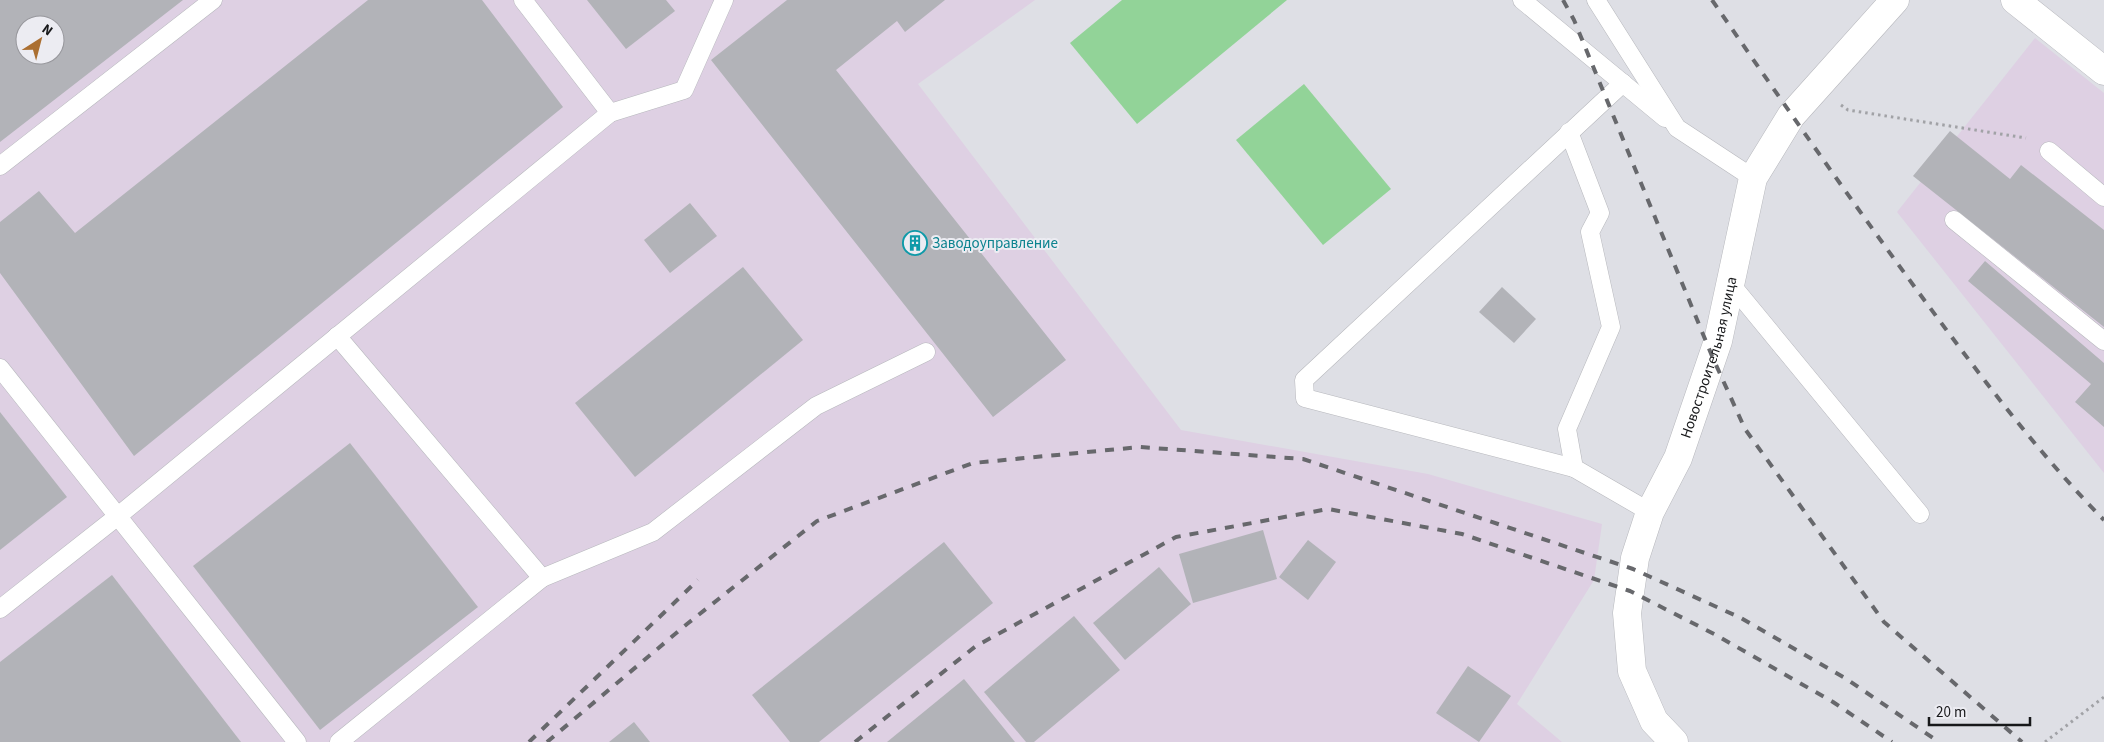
<svg xmlns="http://www.w3.org/2000/svg" width="2104" height="742" viewBox="0 0 2104 742" font-family="'Source Sans 3',sans-serif">
  <style>
    .industrial { fill: #ded0e3; fill-rule: evenodd }
    .green { fill: #92d398 }
    .building { fill: #b2b3b8; fill-rule: evenodd }
    .lines { fill: none; stroke-linecap: round; stroke-linejoin: round }
    .service-casing { stroke: #b7b8bd; stroke-width: 19 }
    .secondary-casing { stroke: #b7b8bd; stroke-width: 29 }
    .primary-casing { stroke: #b7b8bd; stroke-width: 29 }
    .path { stroke: #a1a2a6; stroke-width: 3; stroke-dasharray: 2.5 4; stroke-linecap: butt }
    .service { stroke: #fff; stroke-width: 18 }
    .secondary { stroke: #fff; stroke-width: 28 }
    .primary { stroke: #fff; stroke-width: 28 }
    .rail { stroke: #67686c; stroke-width: 4; stroke-dasharray: 9 9; stroke-linecap: butt }
    .labels { text-anchor: middle; stroke-width: 4; stroke-linejoin: round; paint-order: stroke }
    .culture-label { font-size: 15px; fill: #0d838f; stroke: #ececf2; text-anchor: start }
    .street-label { font-size: 15px; fill: #17181a; stroke: #ececf2 }
  </style>
  <rect width="100%" height="100%" fill="#dedfe5"/>
  <g class="industrial">
    <path d="M0,0H1035L918,84L1181,430L1428,474L1602,524L1594,580L1517,704L1562,742H0ZM25,25H55V55H25Z"/>
    <polygon points="2035,38 2104,93 2104,473 1897,212"/>
  </g>
  <g class="green">
    <polygon points="1122,0 1287,0 1137,124 1070,43"/>
    <polygon points="1304,84 1391,189 1323,245 1236,140"/>
  </g>
  <g class="building">
    <path d="M0,0H183L0,142ZM25,25H55V55H25Z"/>
    <polygon points="368,0 482,0 563,107 134,456 0,273 0,222 39,191 75,233"/>
    <polygon points="587,0 666,0 675,11 626,49"/>
    <polygon points="787,0 945,0 905,32 897,21 836,70 1066,360 993,417 711,60"/>
    <polygon points="1950,131 2010,179 2021,165 2104,230 2104,327 1913,176"/>
    <polygon points="690,203 717,236 670,273 644,240"/>
    <polygon points="1985,261 2104,363 2104,427 2075,402 2091,384 1968,281"/>
    <polygon points="743,267 803,340 635,477 575,403"/>
    <polygon points="1502,287 1536,319 1514,343 1479,312"/>
    <polygon points="0,412 67,497 0,550"/>
    <polygon points="350,443 478,607 320,730 193,566"/>
    <polygon points="1263,530 1277,579 1193,603 1179,554"/>
    <polygon points="1308,540 1336,562 1308,600 1279,577"/>
    <polygon points="944,542 993,603 819,742 790,742 752,695"/>
    <polygon points="1159,567 1191,604 1125,660 1093,623"/>
    <polygon points="112,575 241,742 0,742 0,662"/>
    <polygon points="1074,616 1120,670 1034,742 1026,742 984,692"/>
    <polygon points="1468,666 1511,696 1479,742 1436,713"/>
    <polygon points="964,679 1015,742 887,742"/>
    <polygon points="634,722 650,742 609,742"/>
  </g>
  <g class="lines">
    <defs>
      <g id="service">
        <polyline points="523,0 610,113 684,90 724,0"/>
        <polyline points="1522,0 1665,118"/>
        <polyline points="1596,0 1677,128 1753,178"/>
        <polyline points="1569,132 1600,213 1590,232 1611,327 1567,429 1574,468 1650,512"/>
        <polyline points="2049,151 2104,197"/>
        <polyline points="0,166 213,0"/>
        <polyline points="1954,220 2104,341"/>
        <polyline points="1730,283 1920,514"/>
        <polyline points="337,336 542,578 653,532 816,406 926,352"/>
        <polyline points="0,368 297,742"/>
        <polyline points="1574,468 1305,398 1304,380 1623,83"/>
        <polyline points="0,609 118,516 610,113"/>
        <polyline points="339,742 542,578"/>
      </g>
      <polyline id="secondary" points="2015,0 2104,71"/>
      <g id="primary">
        <path id="s1" d="M1674,742L1654,721L1632,671L1627,613L1635,558L1650,512L1678,458L1718,341L1753,178L1791,116L1895,0"/>
      </g>
    </defs>
    <use href="#service" class="service-casing"/>
    <use href="#secondary" class="secondary-casing"/>
    <use href="#primary" class="primary-casing"/>
    <g class="path">
      <polyline points="1841,105 1848,110 2026,138"/>
      <polyline points="2045,742 2104,697"/>
    </g>
    <use href="#service" class="service"/>
    <use href="#secondary" class="secondary"/>
    <use href="#primary" class="primary"/>
    <g class="rail">
      <polyline points="1563,0 1574,20 1712,356 1745,429 1884,622 2022,742"/>
      <path d="M1712,0C1781,100 1850,199 1922,297C1979,374 2037,452 2104,520"/>
      <polyline points="529,742 698,580"/>
      <polyline points="547,742 687,624 817,521 973,463 1140,447 1303,459 1633,569 1741,618 1845,678 1939,742"/>
      <polyline points="855,742 976,646 1176,537 1328,509 1462,534 1630,591 1716,635 1833,702 1892,742"/>
    </g>
  </g>
  <defs>
    <symbol id="building-ring" viewBox="-11 -11 22 22"><circle r="9.5" fill="#ececf2" stroke="#0f9aa8" stroke-width="1.5"/><path d="M-4-6H4V6H1V3H-1V6H-4ZM-2.5-4.3h1.7v1.8h-1.7ZM.8-4.3h1.7v1.8H.8ZM-2.5-1h1.7V.8h-1.7ZM.8-1h1.7V.8H.8Z" fill="#0f9aa8"/></symbol>
  </defs>
  <g fill-rule="evenodd">
    <use href="#building-ring" x="901" y="229" width="28" height="28"/>
  </g>
  <g class="labels">
    <g class="culture-label">
      <text x="932" y="248">Заводоуправление</text>
    </g>
    <g class="street-label">
      <text dy="5" stroke="none"><textPath href="#s1" startOffset="412">Новостроительная улица</textPath></text>
    </g>
  </g>
  <g transform="translate(40 40) rotate(36)"><circle r="24" fill="#ececf2" stroke="#97979c"/>
  <path d="M0-4L9 19L0 12L-9 19Z" fill="#ab6f31"/>
  <text y="-8" font-size="14" font-weight="bold" text-anchor="middle" fill="#17181a">N</text>
  </g>
  <path d="M1929 717v8h101v-8" fill="none" stroke="#17181a" stroke-width="2.5"/>
  <text x="1936" y="717" font-size="15" fill="#17181a" stroke="#ececf2" stroke-width="4" paint-order="stroke">20 m</text>
</svg>
